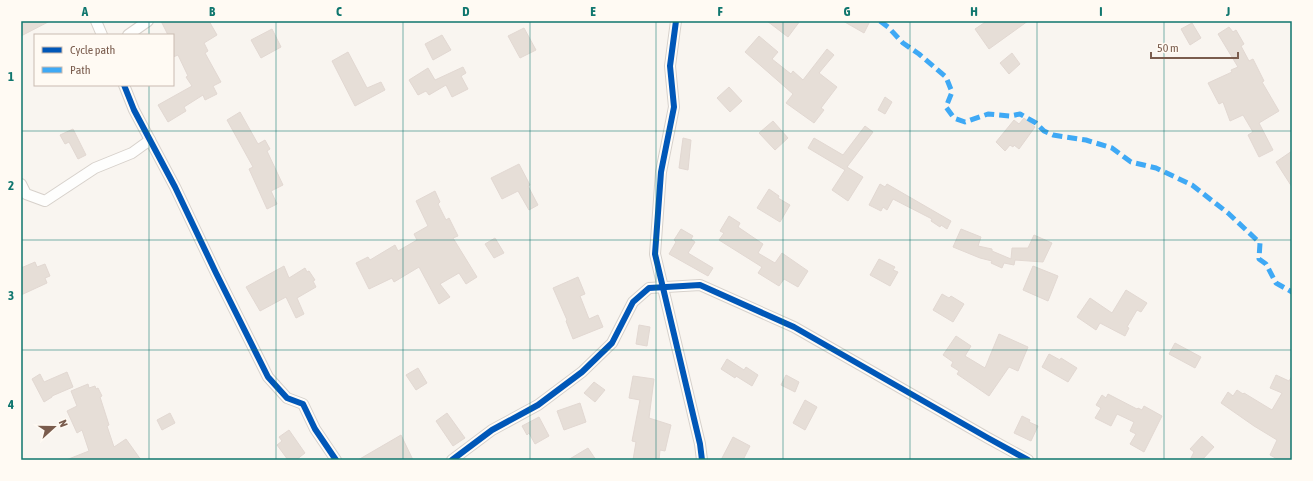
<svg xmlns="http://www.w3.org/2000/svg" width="1313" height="481" viewBox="0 0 1313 481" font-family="'Asap Condensed',sans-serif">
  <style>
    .building { fill: #e6ded7; stroke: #e2d8d2 }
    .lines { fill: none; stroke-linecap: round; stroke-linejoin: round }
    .minor-casing { stroke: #d7d1cb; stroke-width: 12 }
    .minor { stroke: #fefefd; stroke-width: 10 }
    .quiet { stroke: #3fa9f5; stroke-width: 5; stroke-dasharray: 10 5; stroke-linecap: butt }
    .cycleway-casing { stroke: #fffaf3; stroke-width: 8 }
    .cycleway { stroke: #0057b8; stroke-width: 6 }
    .grid { fill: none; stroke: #0f766e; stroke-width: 1; stroke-opacity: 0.55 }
    .neatline { fill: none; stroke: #0f766e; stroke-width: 1.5 }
    .grid-label { font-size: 13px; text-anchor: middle; font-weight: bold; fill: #0f766e }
  </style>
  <rect width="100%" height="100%" fill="#f9f5f0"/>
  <g class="building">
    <polygon points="21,21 50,21 21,36"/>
    <polygon points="161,21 209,21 217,35 204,43 208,51 205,53 221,82 213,86 217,94 205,100 203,95 184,107 186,111 168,122 158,105 192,86 186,77 188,76 178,55 173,57 173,35 168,35"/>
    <polygon points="767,21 800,21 788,37"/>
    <polygon points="843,21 870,21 864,33"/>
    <polygon points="987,21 1028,21 989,49 975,29"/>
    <polygon points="1192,23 1201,38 1190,45 1181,29"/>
    <polygon points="1229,27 1233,32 1236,30 1244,44 1241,46 1249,61 1253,59 1264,81 1262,82 1279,111 1259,123 1273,150 1259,157 1248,135 1253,132 1243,115 1230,121 1223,102 1219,104 1208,83 1232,72 1231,70 1238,67 1218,34"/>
    <polygon points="524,28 536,50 520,58 508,36"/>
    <polygon points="272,29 281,47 261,58 251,40"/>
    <polygon points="442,35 451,50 433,60 425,44"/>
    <polygon points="759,36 778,52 772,59 791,74 793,71 803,80 827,49 834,55 819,73 837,87 821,108 824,110 814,123 786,103 793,94 745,52"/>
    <polygon points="348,52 367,88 381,82 385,90 355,106 332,61"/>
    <polygon points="1012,53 1020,64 1009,74 1000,63"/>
    <polygon points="463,67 466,73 461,76 468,89 452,97 446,85 429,95 426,91 418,95 409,80 428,68 435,80"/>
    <polygon points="729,87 742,101 730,112 717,98"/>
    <polygon points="885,97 892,102 885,114 878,110"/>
    <polygon points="240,112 258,144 265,140 270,149 267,151 283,185 271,191 277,204 267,209 249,169 253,167 227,120"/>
    <polygon points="1024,118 1035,127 1019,149 1014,145 1013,147 1010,145 1005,151 996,142 1014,120 1019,124"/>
    <polygon points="773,121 788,138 775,150 759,133"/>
    <polygon points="865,126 873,132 847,167 863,177 848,201 832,190 845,170 808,148 814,138 843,155"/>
    <polygon points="73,129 86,155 78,159 69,142 65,144 60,135"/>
    <polygon points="683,138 691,140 688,170 679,168"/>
    <polygon points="1292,151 1292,187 1276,162"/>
    <polygon points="519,164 530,185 528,186 538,205 529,210 518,191 502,199 491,178"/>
    <polygon points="880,184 885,187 887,184 951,221 947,229 941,225 940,227 931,221 932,219 893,199 887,210 883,207 881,211 869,205"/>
    <polygon points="769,189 779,196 778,198 790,205 780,222 757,208"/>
    <polygon points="435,191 440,202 438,204 446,220 449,218 458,236 453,238 477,277 466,284 459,273 440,284 450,297 439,304 419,267 394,282 392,278 369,289 356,263 368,257 370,260 395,245 398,251 417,240 414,234 428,226 416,201"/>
    <polygon points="729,216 740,223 738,227 763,244 758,253 775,263 782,253 808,271 798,287 784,279 779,286 758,273 762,267 719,240 724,233 720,231"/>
    <polygon points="681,229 693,236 691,239 695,242 688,253 713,268 708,276 669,254 676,242 674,240"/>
    <polygon points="961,229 981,237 978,246 992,249 992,251 1011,259 1012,248 1028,248 1034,235 1052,243 1043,262 1015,260 1014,265 1004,263 1002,268 991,263 992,261 980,258 953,247"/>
    <polygon points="495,238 504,253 494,258 485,244"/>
    <polygon points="879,259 895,267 893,270 898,272 890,286 870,275"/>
    <polygon points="35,262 37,267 45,264 50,276 45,278 47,283 21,295 21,268"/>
    <polygon points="284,266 289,278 305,268 307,272 309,271 315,280 313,281 316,287 297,298 304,314 296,318 286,297 260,311 246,287"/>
    <polygon points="1033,266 1058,276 1048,301 1023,290"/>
    <polygon points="578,277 585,294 580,296 589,319 598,315 603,327 573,339 566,321 567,320 553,288"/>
    <polygon points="1126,290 1147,303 1141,312 1137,310 1127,327 1129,328 1125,336 1100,323 1096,330 1077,317 1090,298 1112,313"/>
    <polygon points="942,294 949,298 951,296 964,304 953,322 933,310"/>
    <polygon points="639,325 650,327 647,346 636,344"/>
    <polygon points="999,334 1028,347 1018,371 1009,367 989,396 957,374 959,371 951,366 953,362 943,355 956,336 971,346 965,356 985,368"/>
    <polygon points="1175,343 1201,357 1195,368 1169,354"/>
    <polygon points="1049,354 1060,360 1061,358 1077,368 1068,382 1042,367"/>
    <polygon points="727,359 744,370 746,367 758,375 752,386 736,376 735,378 721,369"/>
    <polygon points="418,368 427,383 416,390 406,375"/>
    <polygon points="67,372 73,387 52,396 52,397 44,402 32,379 40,374 44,382"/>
    <polygon points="786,375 799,382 795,392 781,385"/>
    <polygon points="1276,375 1289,381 1292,376 1292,460 1279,460 1270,455 1277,440 1254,426 1221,403 1228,392 1233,396 1237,390 1243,394 1244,393 1272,410 1282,393 1270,388"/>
    <polygon points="633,376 654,379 649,418 671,425 665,451 660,450 659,460 633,460 636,442 632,441 640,400 629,398"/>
    <polygon points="594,382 605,390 595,402 584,393"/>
    <polygon points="88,384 89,388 95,386 96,389 98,388 102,396 100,397 101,400 109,425 107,426 114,447 126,439 141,460 66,460 89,451 82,430 77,433 67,411 77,406 71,391"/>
    <polygon points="1108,394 1137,409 1138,408 1142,410 1144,406 1162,416 1144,452 1130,444 1136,434 1130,431 1134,422 1117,414 1111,426 1095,418 1101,408 1096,405 1102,395 1106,398"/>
    <polygon points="805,400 817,407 805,430 793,423"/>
    <polygon points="580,403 586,422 564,430 557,411"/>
    <polygon points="170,413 175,423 162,430 157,420"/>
    <polygon points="447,413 465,438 453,446 436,421"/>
    <polygon points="1022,416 1030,420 1029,422 1038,426 1031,441 1014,433"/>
    <polygon points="539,417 549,436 535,444 529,433 527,435 522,426"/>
    <polygon points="289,430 305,453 296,460 288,460 277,445 282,441 279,437"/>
    <polygon points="401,435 413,460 358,460"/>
    <polygon points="1202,436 1214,447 1202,460 1190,460 1194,452 1190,449"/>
    <polygon points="733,437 750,446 743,460 721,460"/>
    <polygon points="588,448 596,460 568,460"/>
  </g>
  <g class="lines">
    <defs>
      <g id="minor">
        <polyline points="96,21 102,35"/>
        <polyline points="676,21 670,66 674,107 661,172 655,254 700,444 702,460"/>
        <polyline points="128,35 148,21"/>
        <polyline points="124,85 134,110 175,187 216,273 268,377 287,398 303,404 315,429 336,460"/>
        <polyline points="21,184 26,194 45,201 95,168 132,153 150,140"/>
        <polyline points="452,460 492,430 538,405 582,372 612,343 633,302 649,288 700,285 794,327 988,438 1028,460"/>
      </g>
    </defs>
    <use href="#minor" class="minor-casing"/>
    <use href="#minor" class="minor"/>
    <polyline class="quiet" points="880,21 888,27 903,43 919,54 946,77 952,92 946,107 954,118 965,122 988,114 1010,116 1020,114 1036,123 1044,131 1053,135 1086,140 1112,148 1131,162 1156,168 1192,185 1228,213 1260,243 1259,259 1266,264 1276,283 1292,292"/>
    <defs>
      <g id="cycleway">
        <polyline points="676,21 670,66 674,107 661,172 655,254 700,444 702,460"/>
        <polyline points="124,85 134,110 175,187 216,273 268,377 287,398 303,404 315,429 336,460"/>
        <polyline points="452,460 492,430 538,405 582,372 612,343 633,302 649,288 700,285 794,327 988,438 1028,460"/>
      </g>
    </defs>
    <use href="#cycleway" class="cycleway-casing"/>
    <use href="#cycleway" class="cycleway"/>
  </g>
  <path class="grid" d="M149,21V35M276,21V460M403,21V460M530,21V460M656,21V460M783,21V460M910,21V460M1037,21V460M1164,21V460M149,85V460M21,131H1292M21,240H1292M21,350H1292"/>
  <rect width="1313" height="481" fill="none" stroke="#fffaf3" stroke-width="44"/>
  <rect x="34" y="34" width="140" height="52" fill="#fffaf3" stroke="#cabbb1"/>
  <rect x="42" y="47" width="20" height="6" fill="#0057b8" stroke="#cabbb1"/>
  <text x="70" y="54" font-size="12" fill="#7a5c4d">Cycle path</text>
  <rect x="42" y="67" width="20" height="6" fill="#3fa9f5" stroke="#cabbb1"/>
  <text x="70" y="74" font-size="12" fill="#7a5c4d">Path</text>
  <g transform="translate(54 427) rotate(69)" stroke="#fffaf3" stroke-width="3" paint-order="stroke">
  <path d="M0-3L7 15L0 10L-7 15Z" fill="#7a5c4d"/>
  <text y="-6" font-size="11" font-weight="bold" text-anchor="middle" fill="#7a5c4d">N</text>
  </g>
  <path d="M1151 52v6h87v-6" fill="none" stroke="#7a5c4d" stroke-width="2"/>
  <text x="1157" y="52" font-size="12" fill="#7a5c4d" stroke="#fffaf3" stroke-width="3" paint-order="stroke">50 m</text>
  <rect x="22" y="22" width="1269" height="437" class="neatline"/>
  <g class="grid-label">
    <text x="85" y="16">A</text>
    <text x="212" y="16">B</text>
    <text x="339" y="16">C</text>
    <text x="466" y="16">D</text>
    <text x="593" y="16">E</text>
    <text x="720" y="16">F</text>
    <text x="847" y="16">G</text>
    <text x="974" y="16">H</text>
    <text x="1101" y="16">I</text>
    <text x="1228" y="16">J</text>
    <text x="11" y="81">1</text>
    <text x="11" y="190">2</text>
    <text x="11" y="300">3</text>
    <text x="11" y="409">4</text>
  </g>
</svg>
